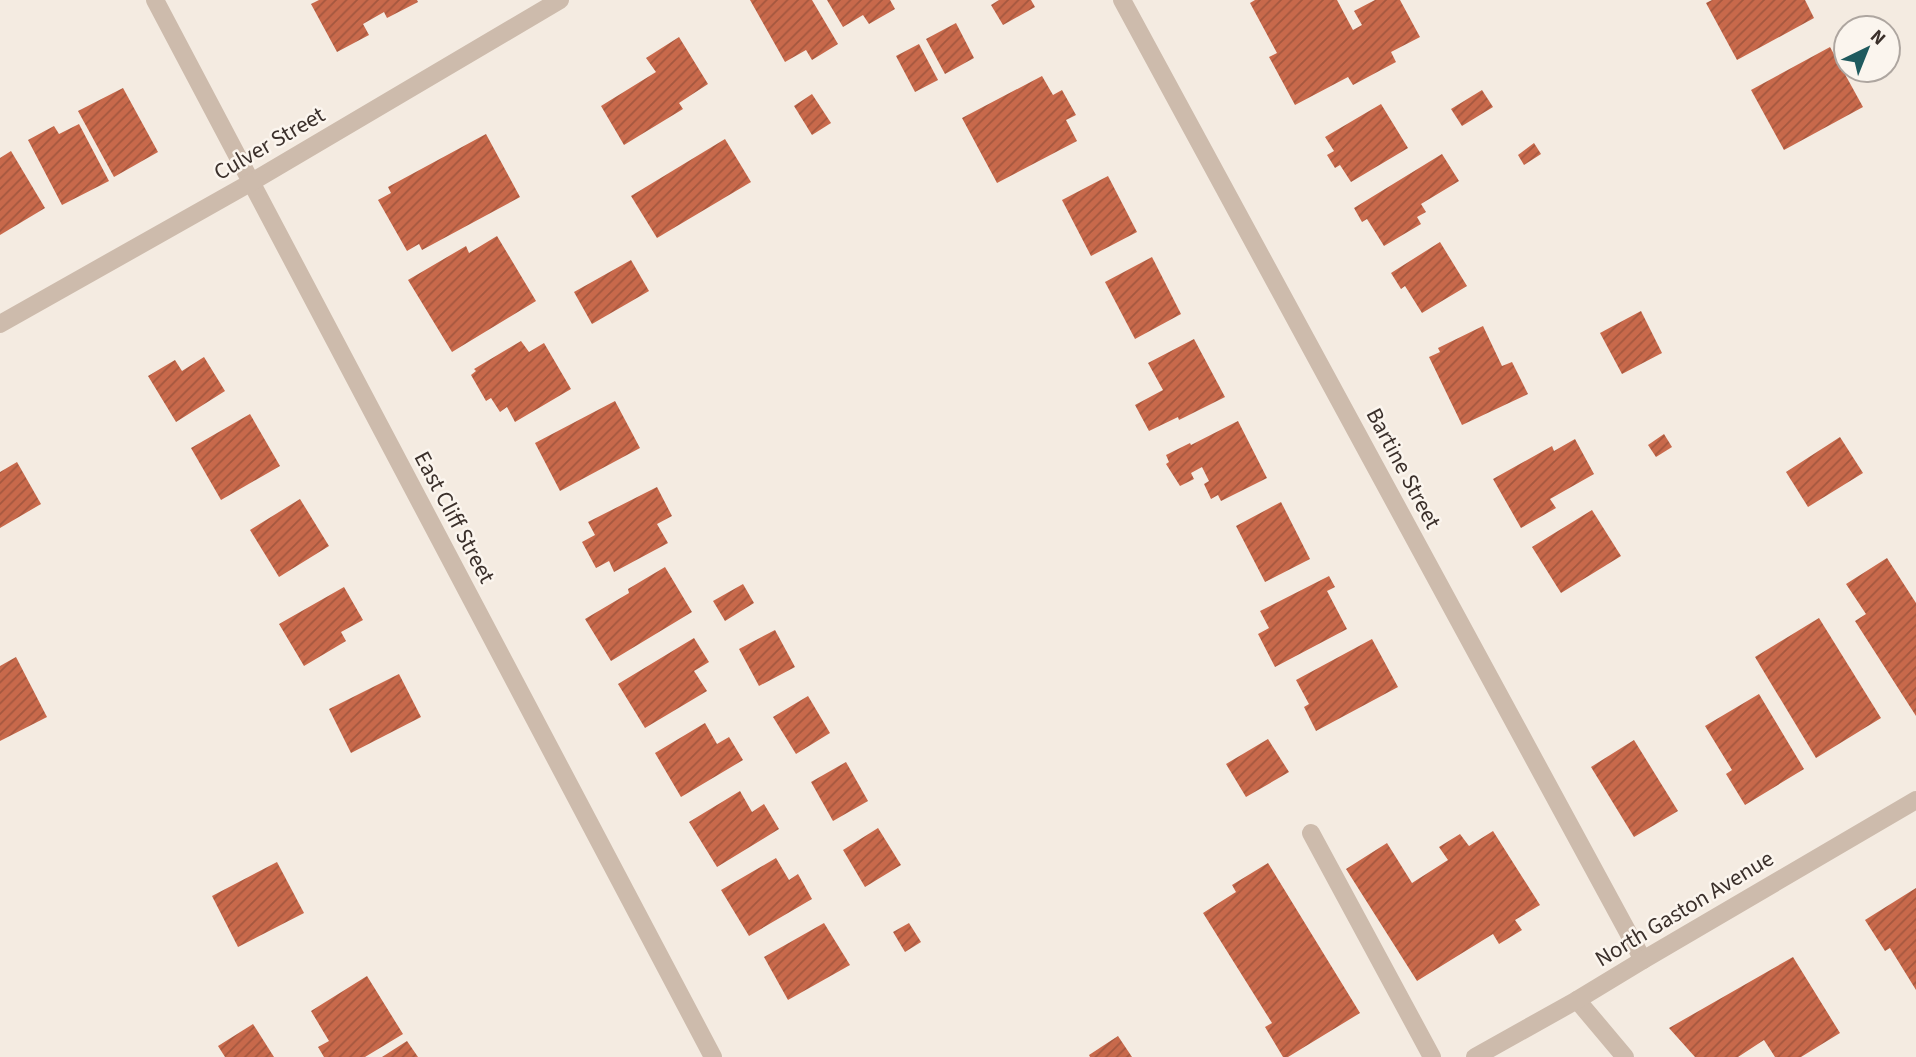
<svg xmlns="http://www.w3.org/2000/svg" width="1916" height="1057" viewBox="0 0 1916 1057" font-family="'Source Sans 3',sans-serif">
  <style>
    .building { fill: url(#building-hatch) }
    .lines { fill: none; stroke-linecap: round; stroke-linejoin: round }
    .service { stroke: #cdbbac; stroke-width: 18 }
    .minor { stroke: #cdbbac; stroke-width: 18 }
    .tertiary { stroke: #cdbbac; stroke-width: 18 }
    .labels { text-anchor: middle; stroke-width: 5; stroke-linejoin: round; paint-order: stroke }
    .street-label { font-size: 23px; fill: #3b302b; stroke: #fbf5ee }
  </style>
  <defs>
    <pattern id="building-hatch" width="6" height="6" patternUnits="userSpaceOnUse" patternTransform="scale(1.75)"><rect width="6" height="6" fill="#c8694b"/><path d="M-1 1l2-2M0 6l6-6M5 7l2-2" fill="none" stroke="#a4573f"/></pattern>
  </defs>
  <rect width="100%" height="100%" fill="#f4ebe1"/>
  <g class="building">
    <polygon points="319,0 417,0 418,2 387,18 384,12 363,24 369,35 337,52 311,4"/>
    <polygon points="750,0 812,0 838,44 812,60 806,50 785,62"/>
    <polygon points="827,0 890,0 895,9 869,24 863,15 843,27"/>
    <polygon points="999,0 1031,0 1035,7 1003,25 991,5"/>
    <polygon points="1255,0 1337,0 1353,30 1362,25 1354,11 1375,0 1400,0 1420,37 1391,52 1396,62 1353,85 1348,77 1295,105 1269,57 1277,53 1250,3"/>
    <polygon points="1712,0 1805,0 1814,18 1737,60 1706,3"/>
    <polygon points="956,23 974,58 945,74 926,39"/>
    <polygon points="679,37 708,84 679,103 683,109 624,145 601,106 656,72 646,58"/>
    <polygon points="919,44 938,80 915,92 896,56"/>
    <polygon points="1830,47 1863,107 1784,150 1751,90"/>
    <polygon points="1042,76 1053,95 1062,90 1076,115 1066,120 1077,141 997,183 962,118"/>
    <polygon points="123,88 158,152 114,177 78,111"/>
    <polygon points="1482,90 1493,107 1462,126 1451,109"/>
    <polygon points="812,94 831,123 812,135 794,106"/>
    <polygon points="1381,104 1408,148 1351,182 1340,165 1335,168 1327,155 1334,151 1325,137"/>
    <polygon points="79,124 109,181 62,205 28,140 54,126 59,134"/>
    <polygon points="486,134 520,197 422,250 419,244 407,251 378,200 391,193 388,187"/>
    <polygon points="725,139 751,182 657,238 631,196"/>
    <polygon points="1534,143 1541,154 1524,165 1518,155"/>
    <polygon points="11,151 45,208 0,235 0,158"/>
    <polygon points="1442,154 1459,181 1421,204 1426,212 1417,217 1421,224 1384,246 1367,219 1362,222 1354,208"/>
    <polygon points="1108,176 1137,232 1091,256 1062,200"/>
    <polygon points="497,236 536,301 452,352 408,280 466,246 469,253"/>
    <polygon points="1440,242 1467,286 1422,313 1405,286 1401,289 1391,273"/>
    <polygon points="1152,257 1181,314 1135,339 1105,282"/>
    <polygon points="631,260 649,291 592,324 574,292"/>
    <polygon points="1641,311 1662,353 1622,374 1600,333"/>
    <polygon points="1483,326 1502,366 1512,362 1528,394 1462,425 1429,357 1440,352 1438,348"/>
    <polygon points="1194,339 1225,397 1179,420 1178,417 1149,431 1135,405 1163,390 1148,363"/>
    <polygon points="521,341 529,352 544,343 571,389 515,422 507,407 500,412 491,398 486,401 471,375 476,371 474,369"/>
    <polygon points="204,357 225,391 176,422 148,376 175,360 182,371"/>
    <polygon points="615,401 640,448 560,491 535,443"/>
    <polygon points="250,414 280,466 221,500 191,448"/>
    <polygon points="1238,421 1267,478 1221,501 1218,495 1211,499 1204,484 1209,481 1202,467 1191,473 1194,479 1180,486 1166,464 1169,462 1166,455 1190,443 1191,445"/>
    <polygon points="1664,434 1672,447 1656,457 1648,445"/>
    <polygon points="1840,437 1863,473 1808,507 1786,472"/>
    <polygon points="1575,439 1594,474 1550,499 1556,508 1521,528 1493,479 1552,446 1554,451"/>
    <polygon points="17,462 41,504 0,528 0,472"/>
    <polygon points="657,487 672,516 657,524 668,543 614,572 609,561 596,568 582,542 595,535 588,522"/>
    <polygon points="300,499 329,546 279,577 250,530"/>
    <polygon points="1281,502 1310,559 1265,582 1236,526"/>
    <polygon points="1592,510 1621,556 1561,593 1532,547"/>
    <polygon points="1887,558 1916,603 1916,716 1855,621 1866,614 1846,584"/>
    <polygon points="665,567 692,612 611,661 585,619 629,593 628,589"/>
    <polygon points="1329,576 1335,587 1327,591 1347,629 1275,667 1258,634 1269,628 1260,611"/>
    <polygon points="743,584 754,603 725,621 713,601"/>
    <polygon points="344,587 363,620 341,632 346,641 304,666 279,624"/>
    <polygon points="1819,618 1881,718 1816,758 1755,657"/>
    <polygon points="775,630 795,667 759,686 739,649"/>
    <polygon points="694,638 709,662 694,671 707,691 645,728 618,684"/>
    <polygon points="1372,639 1398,687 1316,731 1304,707 1309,704 1296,680"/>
    <polygon points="16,657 47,717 0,741 0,666"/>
    <polygon points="399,674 421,717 351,753 329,709"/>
    <polygon points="1759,694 1804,769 1745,805 1726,774 1732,770 1705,726"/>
    <polygon points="808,696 830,733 796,754 773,717"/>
    <polygon points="705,723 717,744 729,737 743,760 681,797 655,753"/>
    <polygon points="1268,739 1289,772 1246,797 1226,764"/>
    <polygon points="1634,740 1678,811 1634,837 1591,767"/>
    <polygon points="846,762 868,801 833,821 811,782"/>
    <polygon points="740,791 752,812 764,804 779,829 717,867 689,822"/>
    <polygon points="878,828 901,865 865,887 843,850"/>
    <polygon points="1493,831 1540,905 1515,920 1522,930 1499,944 1493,934 1417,981 1346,869 1387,843 1412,883 1448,860 1439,847 1460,834 1469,846"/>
    <polygon points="776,858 789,880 798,874 812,899 749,936 721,890"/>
    <polygon points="277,862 304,913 238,947 212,896"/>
    <polygon points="1268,863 1360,1013 1288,1057 1283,1057 1265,1027 1272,1023 1203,913 1236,892 1232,885"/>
    <polygon points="1916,888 1916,990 1890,948 1885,951 1865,920"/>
    <polygon points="824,923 850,965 788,1000 764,957"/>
    <polygon points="909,923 921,942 905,952 893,932"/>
    <polygon points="1793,957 1840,1033 1801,1057 1775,1057 1764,1040 1738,1057 1695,1057 1669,1028"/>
    <polygon points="367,976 403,1034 365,1057 324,1057 318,1047 329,1041 311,1011"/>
    <polygon points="253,1024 274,1057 225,1057 218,1046"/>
    <polygon points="1118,1036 1132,1057 1090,1057 1089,1055"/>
    <polygon points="407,1041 418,1057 382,1057"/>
  </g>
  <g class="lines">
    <polyline class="service" points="1311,833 1432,1057"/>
    <g class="minor">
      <polyline points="155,0 713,1057"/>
      <polyline points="1122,0 1643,960"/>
      <polyline points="0,324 250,183 560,0"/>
      <polyline points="1577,1000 1625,1057"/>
    </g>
    <polyline class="tertiary" points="1475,1057 1577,1000 1643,960 1916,800"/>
  </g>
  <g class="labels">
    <g class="street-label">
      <text transform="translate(269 143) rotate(-30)" y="8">Culver Street</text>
      <text transform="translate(1404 468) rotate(62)" y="8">Bartine Street</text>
      <text transform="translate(455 517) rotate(62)" y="8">East Cliff Street</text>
      <text transform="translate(1684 908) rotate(-31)" y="8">North Gaston Avenue</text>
    </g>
  </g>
  <g transform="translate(1867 49) rotate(43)"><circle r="33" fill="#fbf5ee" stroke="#aea6a0" stroke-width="2"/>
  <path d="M0-5L12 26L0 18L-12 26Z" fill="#1f5a5e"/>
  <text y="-10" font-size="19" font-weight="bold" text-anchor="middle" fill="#3b302b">N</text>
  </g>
</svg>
